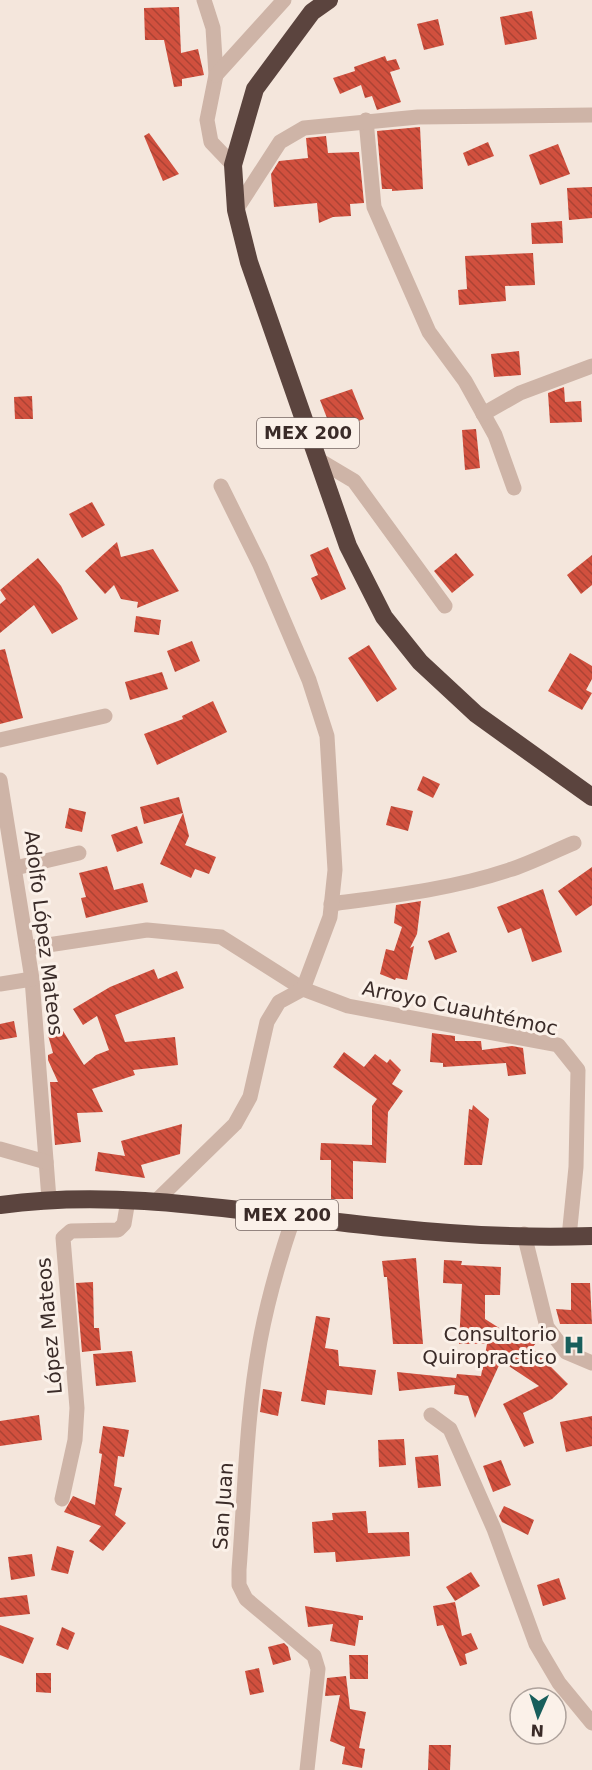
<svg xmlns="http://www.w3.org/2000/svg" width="592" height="1770" viewBox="0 0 592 1770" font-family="'DejaVu Sans',sans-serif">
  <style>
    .building { fill: url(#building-back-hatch) }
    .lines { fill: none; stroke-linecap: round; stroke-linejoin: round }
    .minor { stroke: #ceb4a7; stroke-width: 15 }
    .highway { stroke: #5b443e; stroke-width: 18 }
    .labels { text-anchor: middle; stroke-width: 6; stroke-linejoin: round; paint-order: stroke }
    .shield { fill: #fbf1e9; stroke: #746662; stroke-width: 1.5 }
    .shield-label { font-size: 18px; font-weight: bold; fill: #3a2b28 }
    .street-label { font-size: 20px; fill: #3a2b28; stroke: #fbf1e9 }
    .poi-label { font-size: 20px; fill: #3a2b28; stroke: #fbf1e9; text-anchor: end }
  </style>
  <defs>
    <pattern id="building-back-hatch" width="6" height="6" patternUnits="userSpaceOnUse" patternTransform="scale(1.5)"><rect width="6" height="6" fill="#d1503e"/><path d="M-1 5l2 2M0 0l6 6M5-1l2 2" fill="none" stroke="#ab4334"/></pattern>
  </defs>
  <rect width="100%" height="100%" fill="#f4e6dc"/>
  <g class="building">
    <polygon points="179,7 181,53 198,49 204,75 182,79 182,86 174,87 164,40 145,40 144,8"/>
    <polygon points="532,11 537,39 505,45 500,17"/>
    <polygon points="438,19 444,45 424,50 417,24"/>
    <polygon points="385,56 387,61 396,59 400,69 390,72 401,102 377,110 372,96 365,98 361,85 340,94 333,78 355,71 354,67"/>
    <polygon points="420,127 423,189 392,191 392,189 382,189 377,131"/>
    <polygon points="149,133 179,174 163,181 144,136"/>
    <polygon points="326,136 328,153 359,152 364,203 350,204 351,216 333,217 319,223 317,203 274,207 271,174 279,161 308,158 306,138"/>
    <polygon points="488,142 494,156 468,166 463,153"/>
    <polygon points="558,144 570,174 540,185 529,155"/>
    <polygon points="592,187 592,218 569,220 567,188"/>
    <polygon points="562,221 563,243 532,244 531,223"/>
    <polygon points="533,253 535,285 505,286 506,301 459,305 458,290 467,289 465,256"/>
    <polygon points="519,351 521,375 494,377 491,354"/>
    <polygon points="564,387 565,402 581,401 582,422 550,423 548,393"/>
    <polygon points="352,389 364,419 332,431 320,400"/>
    <polygon points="32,396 33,419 15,419 14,397"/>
    <polygon points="476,429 480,468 465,470 462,430"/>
    <polygon points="92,502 105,525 82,538 69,514"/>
    <polygon points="117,542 121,557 153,549 179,591 137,608 138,602 121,599 114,585 105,594 85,571"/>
    <polygon points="328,547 346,589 321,600 311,578 318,575 310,555"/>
    <polygon points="456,553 474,575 452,593 434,571"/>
    <polygon points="592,555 592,585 581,594 567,575"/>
    <polygon points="38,558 61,586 78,619 52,634 34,605 0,633 0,604 6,599 0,590"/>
    <polygon points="136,616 161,620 159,635 134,632"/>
    <polygon points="192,641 200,661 175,672 167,651"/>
    <polygon points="369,645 397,689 377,702 348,658"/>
    <polygon points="5,649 23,718 0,724 0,650"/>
    <polygon points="570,653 592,666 592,679 586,690 592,693 582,710 548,691"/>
    <polygon points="162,672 168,689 130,700 125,682"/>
    <polygon points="213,701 227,732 157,765 144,734 183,719 182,716"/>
    <polygon points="423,776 440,784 433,798 417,790"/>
    <polygon points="179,797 189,836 185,845 216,857 209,874 195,869 191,878 160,864 183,813 144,824 140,807"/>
    <polygon points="391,806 413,811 408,831 386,825"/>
    <polygon points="69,808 86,812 82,832 65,828"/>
    <polygon points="137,826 143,843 117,852 111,835"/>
    <polygon points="107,866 114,890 143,883 148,902 86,918 81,898 86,897 79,873"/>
    <polygon points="592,867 592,905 576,916 558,891"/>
    <polygon points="543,889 562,952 532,962 521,928 508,933 497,907"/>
    <polygon points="421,901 417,934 410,948 414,946 407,980 396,978 395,980 380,974 386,949 394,951 402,927 394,923 396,905"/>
    <polygon points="449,932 457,952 435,960 428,941"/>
    <polygon points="154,969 158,979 177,971 184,988 115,1015 125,1042 175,1037 178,1065 133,1070 135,1075 92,1089 103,1112 77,1113 81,1142 55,1145 50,1082 58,1082 48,1060 48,1055 53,1053 46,1028 60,1026 84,1065 96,1055 109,1050 97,1016 83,1025 73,1009 110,987"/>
    <polygon points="14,1021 17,1037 0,1040 0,1024"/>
    <polygon points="432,1033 455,1036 455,1041 481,1041 482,1050 512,1046 523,1048 526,1074 508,1076 506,1063 443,1067 443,1063 430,1062"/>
    <polygon points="344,1052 364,1067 375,1054 387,1063 390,1059 401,1070 392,1084 403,1091 388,1112 386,1163 353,1161 353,1199 331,1199 331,1160 320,1160 321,1143 372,1145 372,1106 377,1099 333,1067"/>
    <polygon points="473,1105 489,1119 482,1165 464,1165 469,1109 472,1110"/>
    <polygon points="182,1124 180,1154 141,1165 145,1178 95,1171 98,1152 125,1156 121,1141"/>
    <polygon points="416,1258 423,1344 393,1344 387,1277 384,1277 382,1261"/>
    <polygon points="444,1260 462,1261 461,1265 501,1267 500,1295 485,1295 485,1319 512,1336 516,1330 536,1343 532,1348 568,1384 552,1399 523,1413 534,1443 524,1447 503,1404 539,1386 501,1361 475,1418 468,1396 454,1394 455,1385 399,1391 397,1372 456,1378 457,1374 481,1376 487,1344 459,1344 462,1284 443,1283"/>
    <polygon points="93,1282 94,1328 99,1328 101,1350 82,1352 76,1283"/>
    <polygon points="571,1283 590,1283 592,1324 560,1324 556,1309 571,1310"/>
    <polygon points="316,1316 330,1318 325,1348 338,1350 339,1366 376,1370 372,1395 327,1390 325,1405 301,1401"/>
    <polygon points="132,1351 136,1382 96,1386 93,1354"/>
    <polygon points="263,1389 282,1392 278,1416 260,1412"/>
    <polygon points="39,1415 42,1440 0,1446 0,1421"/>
    <polygon points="592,1416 592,1446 566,1452 560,1422"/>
    <polygon points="103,1426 129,1430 124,1457 118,1456 114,1486 122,1488 115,1515 126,1523 103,1551 89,1541 101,1526 64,1512 73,1496 95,1505 102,1454 99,1453"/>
    <polygon points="404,1439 406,1465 379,1467 378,1440"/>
    <polygon points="438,1455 441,1486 418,1488 415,1457"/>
    <polygon points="501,1460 511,1485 493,1492 483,1466"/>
    <polygon points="504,1506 534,1520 528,1535 502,1522 499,1516"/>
    <polygon points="366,1511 368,1533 409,1532 410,1556 336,1562 335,1552 314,1553 312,1522 333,1520 332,1513"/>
    <polygon points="57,1546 74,1551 68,1574 51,1570"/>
    <polygon points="32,1554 35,1576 11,1580 8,1557"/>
    <polygon points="471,1572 480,1586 455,1601 446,1587"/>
    <polygon points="559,1578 566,1599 543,1606 537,1585"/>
    <polygon points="27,1595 30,1614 0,1617 0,1598"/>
    <polygon points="455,1602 462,1636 471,1633 478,1649 465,1654 467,1664 460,1666 443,1625 437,1626 433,1606"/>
    <polygon points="305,1606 363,1616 363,1620 359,1620 355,1646 330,1641 333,1624 308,1627"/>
    <polygon points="0,1625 34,1638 23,1664 0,1655"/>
    <polygon points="62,1627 75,1633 68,1650 56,1645"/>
    <polygon points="284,1643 288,1647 291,1660 273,1665 268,1647"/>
    <polygon points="349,1655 368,1655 368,1679 350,1679"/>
    <polygon points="259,1668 264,1692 250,1695 245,1671"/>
    <polygon points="36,1673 51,1673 51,1693 36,1692"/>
    <polygon points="346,1676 350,1709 366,1712 359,1748 365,1749 362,1768 342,1764 345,1747 330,1741 340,1695 325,1696 327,1678"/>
    <polygon points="429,1745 451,1745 450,1770 428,1770"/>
  </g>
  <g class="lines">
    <g class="minor">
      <polyline points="204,0 213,28 216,75 207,120 211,142 233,165"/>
      <polyline points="216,75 284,0"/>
      <polyline points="366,120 374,207 429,332 465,381 495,435 514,488"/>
      <polyline points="236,210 280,142 304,128 418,117 592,115"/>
      <polyline points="483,414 520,393 592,366"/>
      <polyline points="317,459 354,481 445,606"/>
      <polyline points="0,740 105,716"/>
      <polyline points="0,780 32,979 49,1199"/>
      <polyline points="15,868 79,853"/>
      <path d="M331,904C391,896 452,889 509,870C531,863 552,852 574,843"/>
      <polyline points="28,948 147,930 221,937 303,989 348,1006 558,1045 578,1070 576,1167 569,1237"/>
      <polyline points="0,984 32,979"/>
      <polyline points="0,1149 46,1162"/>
      <polyline points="156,1201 235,1124 250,1097 267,1022 279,1002 303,989 330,917 335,870 327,736 309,680 260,565 221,486"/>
      <path d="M294,1216C280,1257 268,1298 260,1341C246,1416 245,1494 239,1570V1585L246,1599L314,1656L318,1669L307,1770"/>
      <polyline points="524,1234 547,1327 566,1352 592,1363"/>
      <polyline points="431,1415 450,1429 494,1529 536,1644 559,1683 592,1723"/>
      <polyline points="62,1499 75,1440 77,1408 63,1238 71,1231 118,1230 124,1224 128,1200"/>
    </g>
    <g class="highway">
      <polyline points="329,0 312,12 255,89 233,165 236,210 249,262 348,546 384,617 420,662 476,714 592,797"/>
      <path d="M0,1205C132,1187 262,1216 393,1228C458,1235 526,1238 592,1236"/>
    </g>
  </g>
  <defs>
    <symbol id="hospital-bare" viewBox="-9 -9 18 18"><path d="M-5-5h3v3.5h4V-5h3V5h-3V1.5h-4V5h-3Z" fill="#195f5c" stroke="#fbf1e9" stroke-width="2.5" paint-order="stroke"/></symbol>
  </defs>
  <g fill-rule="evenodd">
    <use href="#hospital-bare" x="559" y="1330" width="30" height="30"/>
  </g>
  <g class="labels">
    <g class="shield">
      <rect x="257" y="418" width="102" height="30" rx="4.5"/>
      <rect x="236" y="1200" width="102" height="30" rx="4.5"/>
    </g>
    <g class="shield-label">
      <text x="308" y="439">MEX 200</text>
      <text x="287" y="1221">MEX 200</text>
    </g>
    <g class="street-label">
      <text transform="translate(44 933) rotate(83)" y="7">Adolfo López Mateos</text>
      <text transform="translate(460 1008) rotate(12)" y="7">Arroyo Cuauhtémoc</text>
      <text transform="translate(49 1326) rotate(-95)" y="7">López Mateos</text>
      <text transform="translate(223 1506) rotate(-86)" y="7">San Juan</text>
    </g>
    <g class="poi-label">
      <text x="557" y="1341">Consultorio<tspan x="557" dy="23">Quiropractico</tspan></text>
    </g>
  </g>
  <g transform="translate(538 1716) rotate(183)"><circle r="28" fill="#fbf1e9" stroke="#aea29c" stroke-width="1.5"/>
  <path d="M0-4.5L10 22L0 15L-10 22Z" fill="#195f5c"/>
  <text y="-9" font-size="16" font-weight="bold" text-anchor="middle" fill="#3a2b28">N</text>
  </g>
</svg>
